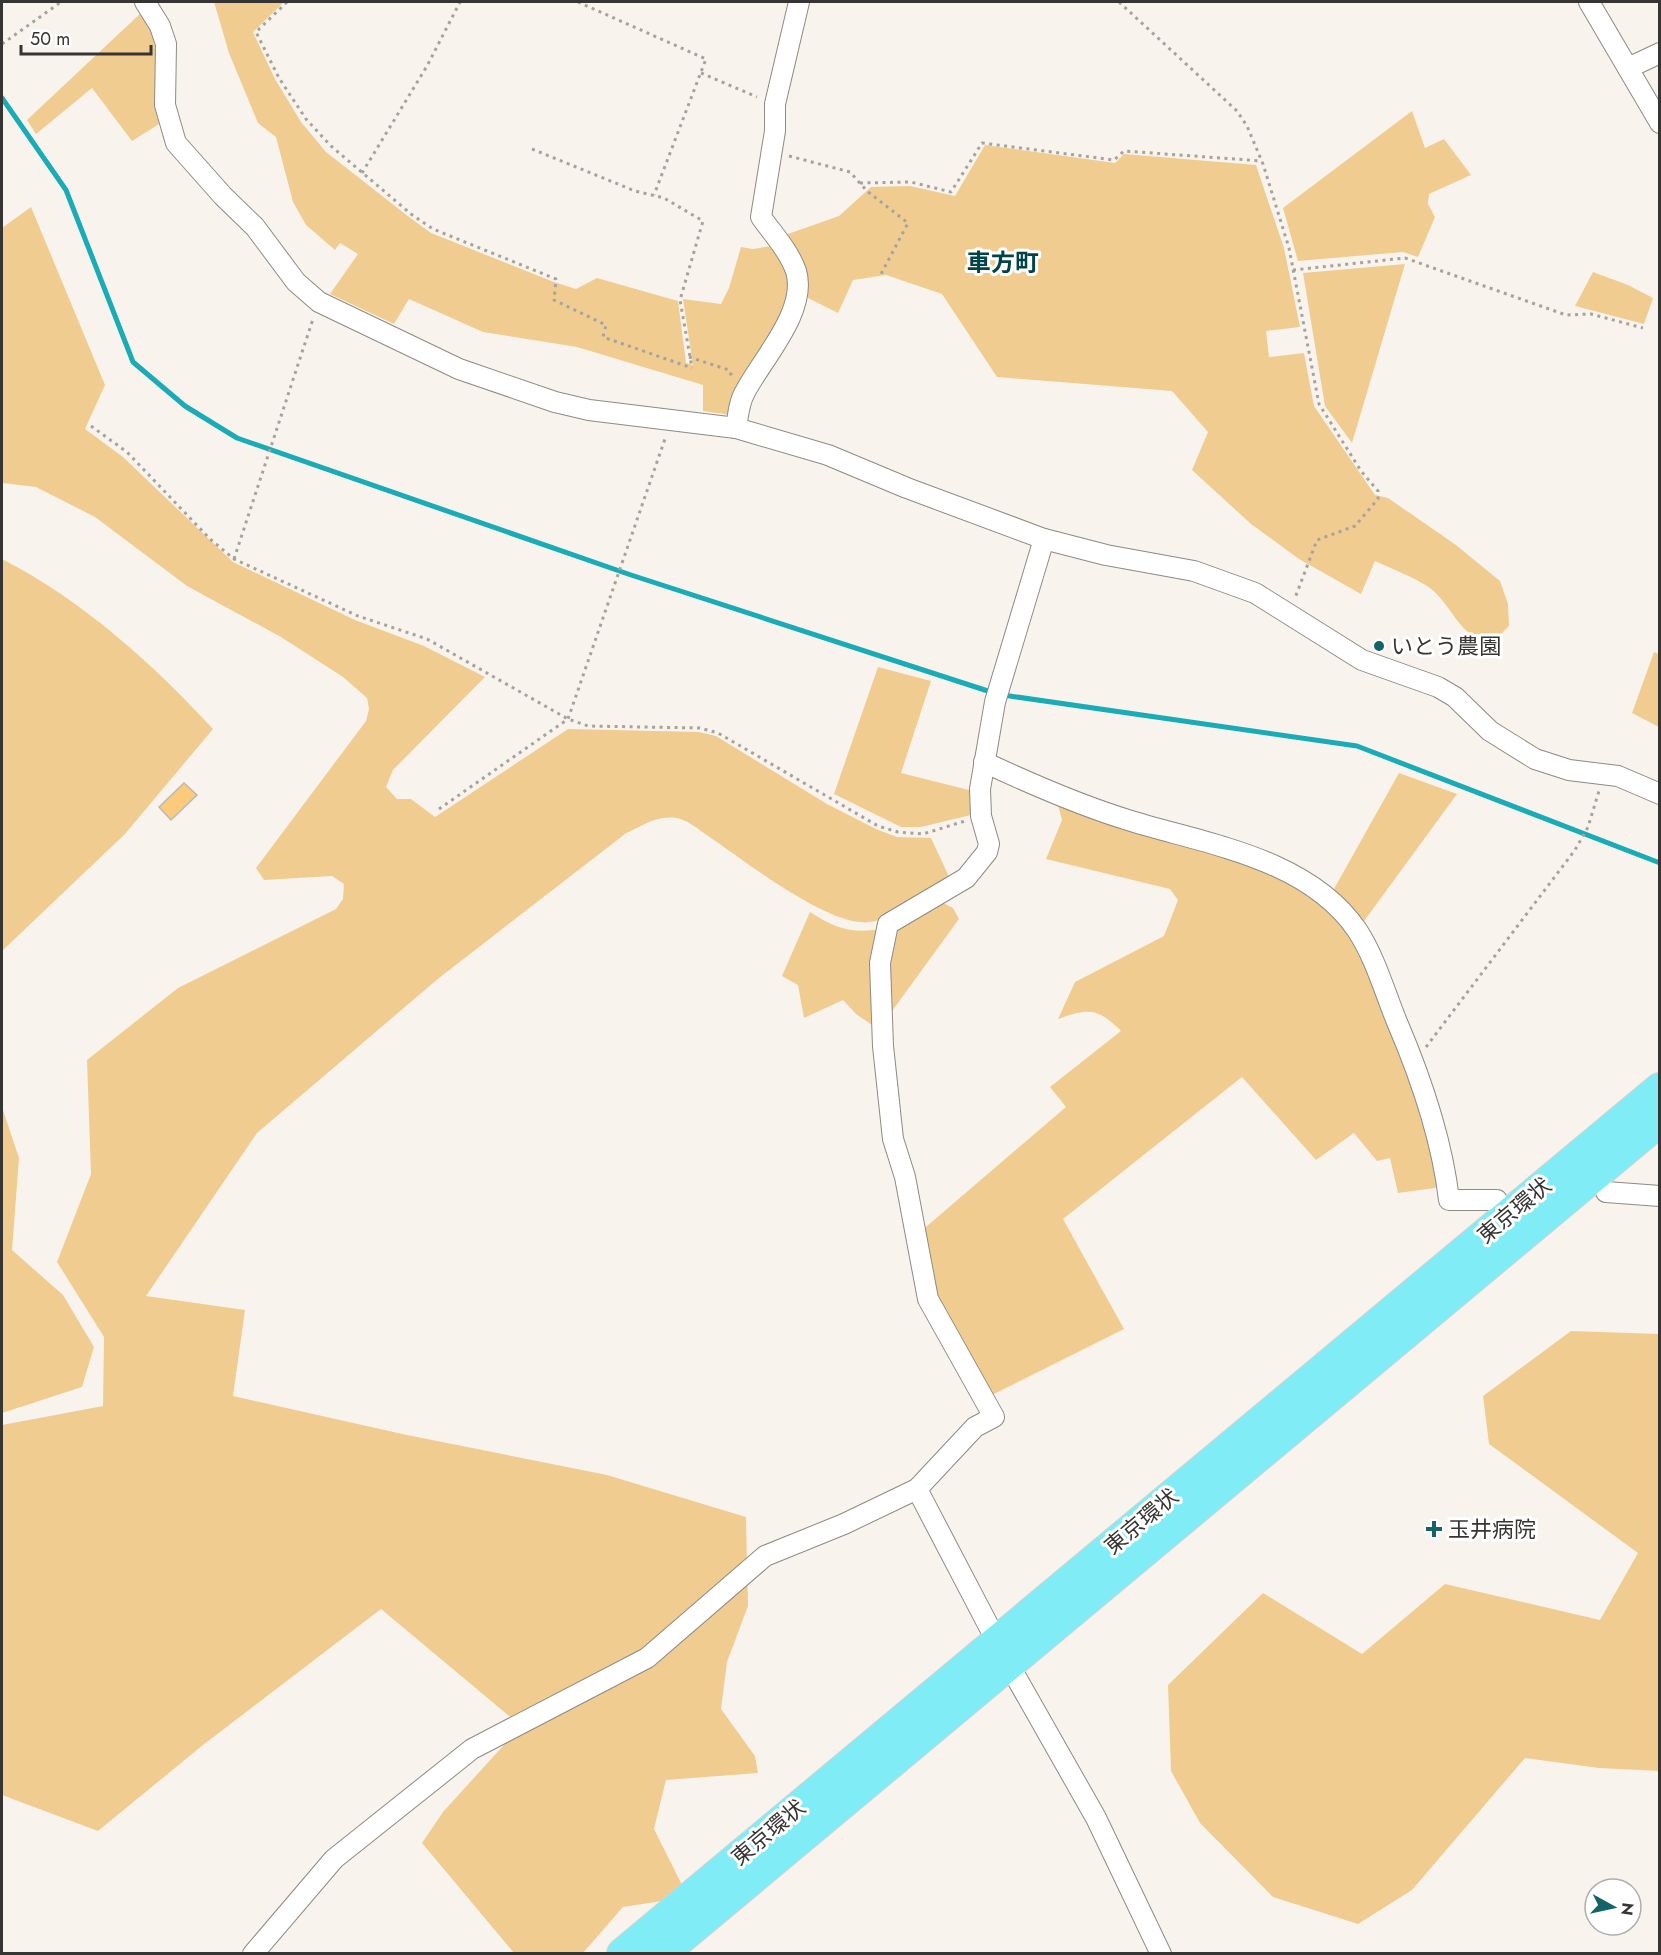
<svg xmlns="http://www.w3.org/2000/svg" width="1661" height="1955" viewBox="0 0 1661 1955" font-family="Jost,'Noto Sans JP',sans-serif">
  <style>
    .green { fill: #f1cc90 }
    .lines { fill: none; stroke-linecap: round; stroke-linejoin: round }
    .stream { stroke: #19acb7; stroke-width: 5 }
    .building { fill: #fbcb7b; stroke: #bdb9b2; stroke-width: 1.5 }
    .minor-casing { stroke: #8e8a84; stroke-width: 22 }
    .trunk-casing { stroke: #d3d3d2; stroke-width: 34 }
    .path { stroke: #a6a39e; stroke-width: 3; stroke-dasharray: 3 4.5; stroke-linecap: butt }
    .minor { stroke: #fff; stroke-width: 20 }
    .trunk { stroke: #80ecf6; stroke-width: 32 }
    .poi-dot { fill: #136369; stroke: #fff; stroke-width: 2 }
    .labels { text-anchor: middle; stroke-width: 6; stroke-linejoin: round; paint-order: stroke }
    .poi-label { font-size: 22px; fill: #373533; stroke: #fff; text-anchor: start }
    .street-label { font-size: 22px; fill: #373533; stroke: #fff }
    .neighbourhood-label { font-size: 24px; font-weight: bold; fill: #004348; stroke: #fff }
  </style>
  <rect width="100%" height="100%" fill="#f8f4ed"/>
  <g class="green">
    <path d="M214,2H284L253,32L275,79L301,122L326,152L409,217L431,233L554,282L576,289L597,278L678,301L686,363L693,365L683,299L721,304L729,288L741,247L753,249L772,246C816,298 760,340 738,387C734,396 733,406 731,415L703,411V385L577,347L483,332L409,299L394,324L330,294L358,254L340,243L335,250L306,225L293,202L276,137L258,123L229,53Z"/>
    <path d="M142,12C166,50 152,82 159,124L132,141L92,88L36,134L27,120Z"/>
    <polygon points="1412,111 1425,148 1444,139 1471,175 1429,194 1428,204 1435,217 1418,257 1403,252 1298,261 1283,208"/>
    <path d="M985,145L1115,163L1124,154L1256,165L1284,248L1300,327L1266,331L1269,357L1304,353L1314,406L1375,495L1388,498L1456,545L1500,581L1508,604L1509,626L1491,644C1455,633 1455,608 1430,588C1414,577 1392,569 1375,561L1361,594L1299,559L1251,524L1192,470L1208,432L1172,391L997,377L942,294L886,275L853,280L838,313L806,297L804,276L785,235L839,216L871,187L910,186L955,196Z"/>
    <path d="M31,207L105,385L85,429L123,457L233,562L355,620L424,646L485,677L393,770L386,787L397,799H411L435,817L568,729L699,732L716,736L827,804L876,829L897,837L931,838L951,881C927,895 898,918 870,922C830,928 745,861 711,838C702,832 687,819 676,818C658,815 641,826 625,834L439,978L257,1133L146,1296L245,1310L233,1396L407,1435L607,1475L746,1517L748,1606L727,1662L721,1709L755,1756L758,1773L666,1780L654,1829L688,1897L623,1907L583,1953H514L422,1843L443,1812L521,1726L381,1609L203,1745L98,1831L2,1795V1425L103,1406L104,1337L57,1262L91,1174L87,1060L178,988L336,909L343,899L344,884L332,876L264,880L256,868L366,721L369,709L367,698L343,677L281,637L187,586L95,517L36,487L2,483V228Z"/>
    <polygon points="1405,264 1352,443 1325,406 1303,273"/>
    <polygon points="1593,272 1628,285 1653,298 1644,324 1575,306"/>
    <path d="M2,559C82,600 152,663 213,729L125,834L2,951Z"/>
    <polygon points="1654,652 1659,654 1659,727 1632,713"/>
    <polygon points="878,667 931,681 901,773 973,791 971,815 921,827 901,827 834,794"/>
    <polygon points="1399,773 1457,794 1359,928 1330,896"/>
    <path d="M1056,798L1240,856L1324,902L1355,934L1405,1057L1440,1181L1435,1188L1398,1193L1390,1158L1377,1161L1354,1133L1316,1160L1242,1077L1063,1219L1124,1329L990,1396L933,1296L920,1232L1066,1107L1050,1087L1121,1031C1098,1008 1089,1008 1058,1019L1075,982L1164,936L1178,900L1170,889L1046,859L1062,820Z"/>
    <polygon points="939,901 953,908 959,919 887,1018 887,961 895,927"/>
    <path d="M810,912C834,928 852,934 881,929L878,1029L856,1014L843,1000L804,1018L798,985L782,976Z"/>
    <polygon points="2,1107 19,1158 12,1250 63,1295 94,1347 82,1387 2,1413"/>
    <polygon points="1571,1331 1659,1334 1659,1771 1599,1768 1525,1758 1412,1890 1358,1924 1273,1897 1200,1823 1171,1771 1168,1685 1263,1593 1362,1654 1445,1584 1600,1620 1638,1553 1489,1444 1483,1396"/>
  </g>
  <g class="lines">
    <g class="stream">
      <polyline points="2,98 66,190 133,362 185,406 237,438 631,575 994,693"/>
      <polyline points="1003,695 1357,746 1660,863"/>
    </g>
  </g>
  <polygon class="building" points="184,783 197,795 171,820 159,807"/>
  <g class="lines">
    <defs>
      <g id="minor">
        <polyline points="145,2 160,26 166,44 165,105 176,143 223,196 255,227 296,282 319,302 459,369 555,402 589,410 736,428 828,455 907,488 1044,539 1106,555 1194,571 1255,593 1362,660 1438,687 1455,697 1490,731 1535,759 1569,770 1618,776 1660,794"/>
        <polyline points="1589,2 1660,123"/>
        <polyline points="1628,68 1660,53"/>
        <path d="M736,428C738,416 739,402 745,392C762,359 808,311 796,271C789,251 773,234 761,217L775,131V104L799,2"/>
        <polyline points="1044,539 995,702 980,789 981,816 989,844 987,852 966,878 888,924 880,963 883,1046 893,1139 905,1177 928,1299 994,1417 975,1427 917,1489 1008,1663 1096,1818 1161,1954"/>
        <path d="M984,762C1031,784 1079,805 1128,820C1204,844 1307,857 1357,930C1375,957 1385,993 1397,1022C1421,1078 1442,1139 1449,1200H1497"/>
        <polyline points="1606,1192 1660,1196"/>
        <polyline points="253,1954 334,1859 472,1749 647,1658 765,1556 844,1524 917,1489"/>
      </g>
      <g id="trunk">
        <polyline points="623,1954 1660,1089"/>
        <polyline points="661,1954 1660,1120"/>
      </g>
    </defs>
    <use href="#minor" class="minor-casing"/>
    <use href="#trunk" class="trunk-casing"/>
    <g class="path">
      <polyline points="287,2 256,32 279,78 306,119 331,146 411,214 433,229 556,279 554,300 606,325 603,337 692,368"/>
      <polyline points="578,2 706,59 654,195"/>
      <polyline points="1119,2 1237,111 1247,126 1263,164 1289,248 1319,404 1361,471 1378,491 1378,499 1355,526 1317,540 1295,598"/>
      <polyline points="2,44 61,2"/>
      <polyline points="701,73 757,97"/>
      <polyline points="532,149 635,191 664,198 703,221 680,300 692,368"/>
      <polyline points="789,156 850,172 867,191 908,223 880,276"/>
      <polyline points="362,173 427,66 460,2"/>
      <polyline points="860,183 911,182 951,192 982,143 1114,160 1124,151 1262,161"/>
      <polyline points="1293,270 1405,258 1566,315 1591,314 1643,328"/>
      <polyline points="689,357 729,370 732,377"/>
      <polyline points="91,426 127,452 210,539 234,559 358,616 427,639 568,719 588,726 700,728 718,733 878,826 898,832 923,834 965,821"/>
      <polyline points="234,559 313,319"/>
      <polyline points="439,809 568,719 666,436"/>
      <polyline points="1426,1047 1575,850 1588,827 1599,791"/>
    </g>
    <use href="#minor" class="minor"/>
    <use href="#trunk" class="trunk"/>
  </g>
  <g class="poi-dot">
    <circle cx="1379" cy="646" r="6"/>
    <path d="M1431 1520h6v6h6v6h-6v6h-6v-6h-6v-6h6z"/>
  </g>
  <g class="labels">
    <g class="poi-label">
      <text x="1391" y="654">いとう農園</text>
      <text x="1448" y="1537">玉井病院</text>
    </g>
    <g class="street-label">
      <text transform="translate(1514 1210) rotate(-40)" y="8">東京環状</text>
      <text transform="translate(1141 1521) rotate(-40)" y="8">東京環状</text>
      <text transform="translate(768 1832) rotate(-40)" y="8">東京環状</text>
    </g>
    <g class="neighbourhood-label">
      <text x="1003" y="271">車方町</text>
    </g>
  </g>
  <rect width="1661" height="1955" fill="none" stroke="#373533" stroke-width="6"/>
  <g transform="translate(1613 1907) rotate(98)"><circle r="28" fill="#ffffff" stroke="#afaead" stroke-width="1.5"/>
  <path d="M0-4.5L10 22L0 15L-10 22Z" fill="#136369"/>
  <text y="-9" font-size="16" font-weight="bold" text-anchor="middle" fill="#373533">N</text>
  </g>
  <path d="M21 45v9h130v-9" fill="none" stroke="#373533" stroke-width="3"/>
  <text x="30" y="45" font-size="18" fill="#373533" stroke="#ffffff" stroke-width="4.5" paint-order="stroke">50 m</text>
</svg>
